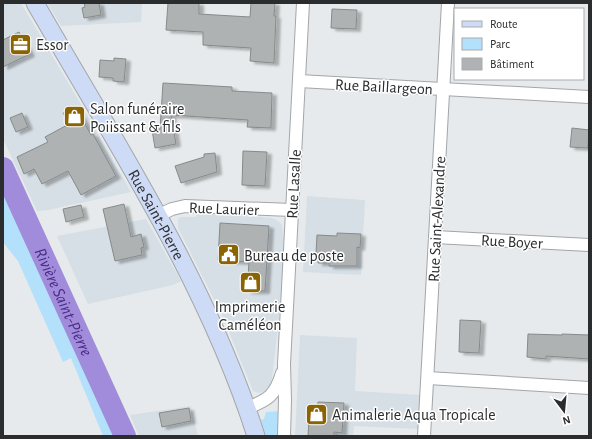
<svg xmlns="http://www.w3.org/2000/svg" width="592" height="439" viewBox="0 0 592 439" font-family="'Alegreya Sans',sans-serif">
  <style>
    .built { fill: #d6dfe5 }
    .green { fill: #b3e0fa }
    .lines { fill: none; stroke-linecap: round; stroke-linejoin: round }
    .river { stroke: #a18cdb; stroke-width: 22 }
    .building { fill: #afb2b3; stroke: #868a8a; filter: url(#shadow) }
    .street-casing { stroke: #a3a6a8; stroke-width: 14 }
    .secondary-casing { stroke: #a3a6a8; stroke-width: 19 }
    .street { stroke: #fff; stroke-width: 12 }
    .secondary { stroke: #cedbf7; stroke-width: 17 }
    .labels { text-anchor: middle; stroke-width: 3; stroke-linejoin: round; paint-order: stroke }
    .poi-label { font-size: 16px; fill: #2b2c2d; stroke: #fff; text-anchor: start }
    .street-label { font-size: 16px; fill: #2b2c2d; stroke: #fff }
    .water-label { font-size: 17px; font-style: italic; fill: #4c2a86; stroke: #fff }
  </style>
  <defs>
    <filter id="shadow"><feDropShadow dx="4.5" dy="2.5" stdDeviation="1" flood-color="#0004"/></filter>
  </defs>
  <rect width="100%" height="100%" fill="#e7eaec"/>
  <g class="built">
    <polygon points="3,3 21,3 86,113 131,192 48,210 37,211 3,139"/>
    <polygon points="47,3 142,3 141,22 61,26"/>
    <polygon points="307,196 365,200 361,275 303,272"/>
    <polygon points="196,213 261,217 272,218 278,221 282,225 284,238 282,292 271,387 268,393 266,391 259,393 253,391 223,317 178,228 178,220 180,217 196,217"/>
    <polygon points="146,219 181,281 173,285 88,304 57,236"/>
    <polygon points="300,335 357,338 355,391 421,395 419,429 354,426 353,436 295,436"/>
    <polygon points="191,406 198,436 139,436 130,415"/>
  </g>
  <g class="green">
    <polygon points="3,190 15,218 115,436 103,436 71,358 63,362 18,261 3,242"/>
    <polygon points="281,411 280,436 266,436 261,420 264,419 266,412"/>
  </g>
  <g class="lines">
    <path class="river" id="s1" d="M3,168L125,436"/>
  </g>
  <g class="building">
    <polygon points="84,3 99,3 101,15 84,18 82,8 85,7"/>
    <polygon points="168,3 199,3 199,14 250,17 251,3 275,3 274,16 276,16 274,63 250,61 251,48 203,45 203,32 166,30"/>
    <polygon points="332,9 357,10 356,29 331,28"/>
    <polygon points="19,32 30,54 3,67 3,40"/>
    <polygon points="114,58 126,59 124,82 113,81 113,78 99,77 100,60 114,61"/>
    <polygon points="163,83 232,87 232,91 272,93 271,128 247,127 248,120 171,115 176,144 155,148 152,130 160,129"/>
    <polygon points="76,107 91,135 93,134 116,176 81,195 68,171 42,184 34,169 24,174 17,157 48,142 45,137 69,124 63,113"/>
    <polygon points="22,113 28,127 16,132 10,118"/>
    <polygon points="572,128 589,130 588,148 570,147"/>
    <polygon points="243,151 267,152 265,186 242,185"/>
    <polygon points="215,153 217,172 181,183 175,166 204,157 204,154"/>
    <polygon points="124,204 131,237 141,234 144,247 141,248 142,255 115,261 103,209"/>
    <polygon points="81,205 84,217 66,222 63,209"/>
    <polygon points="220,223 269,226 265,291 247,291 249,262 218,260"/>
    <polygon points="337,233 361,234 360,248 357,247 357,266 329,266 329,263 318,263 318,253 316,253 317,235 337,236"/>
    <polygon points="460,320 481,321 479,353 459,352"/>
    <polygon points="528,334 562,335 562,334 589,335 589,359 546,356 546,359 527,357"/>
    <polygon points="318,402 344,403 342,433 334,432 334,436 308,436 309,418 313,418 313,410 317,410"/>
    <polygon points="189,408 191,421 162,427 159,413"/>
  </g>
  <g class="lines">
    <defs>
      <g id="street">
        <polyline points="299,81 589,97"/>
        <polyline points="157,216 172,209 185,206 292,210"/>
        <polyline points="435,237 589,245"/>
        <polyline points="428,378 589,388"/>
        <path d="M247,408C268,400 275,396 282,373"/>
        <polyline points="284,436 285,400 284,364 303,3"/>
        <polyline points="424,436 448,3"/>
      </g>
      <g id="secondary">
        <path id="s2" d="M35,3C115,142 207,282 256,436"/>
      </g>
    </defs>
    <use href="#street" class="street-casing"/>
    <use href="#secondary" class="secondary-casing"/>
    <use href="#street" class="street"/>
    <use href="#secondary" class="secondary"/>
  </g>
  <defs>
    <symbol id="office-square" viewBox="-11 -11 22 22"><rect x="-9" y="-9" width="18" height="18" rx="4" fill="#8a6302" stroke="#fff"/><path d="M-6-3h4V-5.5h4V-3h4V5H-6ZM-1-4.5V-3h2v-1.5ZM-6 0V1H6V0Z" fill="#fff"/></symbol>
    <symbol id="shop-square" viewBox="-11 -11 22 22"><rect x="-9" y="-9" width="18" height="18" rx="4" fill="#8a6302" stroke="#fff"/><path d="M-5-2.5h2.3a2.7 3.5 0 0 1 5.4 0H5L5.5 6h-11ZM-1.5-2.5h3a1.5 2.3 0 0 0-3 0Z" fill="#fff"/></symbol>
    <symbol id="civic-square" viewBox="-11 -11 22 22"><rect x="-9" y="-9" width="18" height="18" rx="4" fill="#8a6302" stroke="#fff"/><path d="M-.6-6.5H3V-4.5H.6V-3L4-1V1h2V6H-6V1h2V-1L-.6-3ZM-1.2 2.5V6h2.4V2.5Z" fill="#fff"/></symbol>
  </defs>
  <g fill-rule="evenodd">
    <use href="#office-square" x="8" y="32" width="25" height="25"/>
    <use href="#shop-square" x="62" y="104" width="25" height="25"/>
    <use href="#civic-square" x="216" y="242" width="25" height="25"/>
    <use href="#shop-square" x="238" y="270" width="25" height="25"/>
    <use href="#shop-square" x="304" y="402" width="25" height="25"/>
  </g>
  <g class="labels">
    <g class="poi-label">
      <text x="36" y="50">Essor</text>
      <text x="90" y="114">Salon funéraire<tspan x="90" dy="18">Poiissant &amp; fils</tspan></text>
      <text x="244" y="261">Bureau de poste</text>
      <text x="250" y="312" text-anchor="middle">Imprimerie<tspan x="250" dy="18">Caméléon</tspan></text>
      <text x="332" y="420">Animalerie Aqua Tropicale</text>
    </g>
    <g class="street-label">
      <text transform="translate(384 86) rotate(3)" y="6">Rue Baillargeon</text>
      <text transform="translate(293 184) rotate(-87)" y="6">Rue Lasalle</text>
      <text transform="translate(224 208) rotate(2)" y="6">Rue Laurier</text>
      <text dy="6" stroke="none"><textPath href="#s2" startOffset="244">Rue Saint-Pierre</textPath></text>
      <text transform="translate(436 219) rotate(-87)" y="6">Rue Saint-Alexandre</text>
      <text transform="translate(512 241) rotate(3)" y="6">Rue Boyer</text>
    </g>
    <g class="water-label">
      <text dy="6" stroke="none"><textPath href="#s1" startOffset="147">Rivière Saint-Pierre</textPath></text>
    </g>
  </g>
  <rect width="592" height="439" fill="none" stroke="#2b2c2d" stroke-width="8"/>
  <rect x="454" y="8" width="130" height="72" fill="#ffffff" stroke="#aaabab"/>
  <rect x="462" y="21" width="20" height="6" fill="#cedbf7" stroke="#aaabab"/>
  <text x="490" y="28" font-size="12" fill="#2b2c2d">Route</text>
  <rect x="462" y="38" width="20" height="12" fill="#b3e0fa" stroke="#aaabab"/>
  <text x="490" y="48" font-size="12" fill="#2b2c2d">Parc</text>
  <rect x="462" y="58" width="20" height="12" fill="#afb2b3" stroke="#aaabab"/>
  <text x="490" y="68" font-size="12" fill="#2b2c2d">Bâtiment</text>
  <g transform="translate(564 411) rotate(164)" stroke="#ffffff" stroke-width="3" paint-order="stroke">
  <path d="M0-3L7 15L0 10L-7 15Z" fill="#2b2c2d"/>
  <text y="-6" font-size="11" font-weight="bold" text-anchor="middle" fill="#2b2c2d">N</text>
  </g>
</svg>
